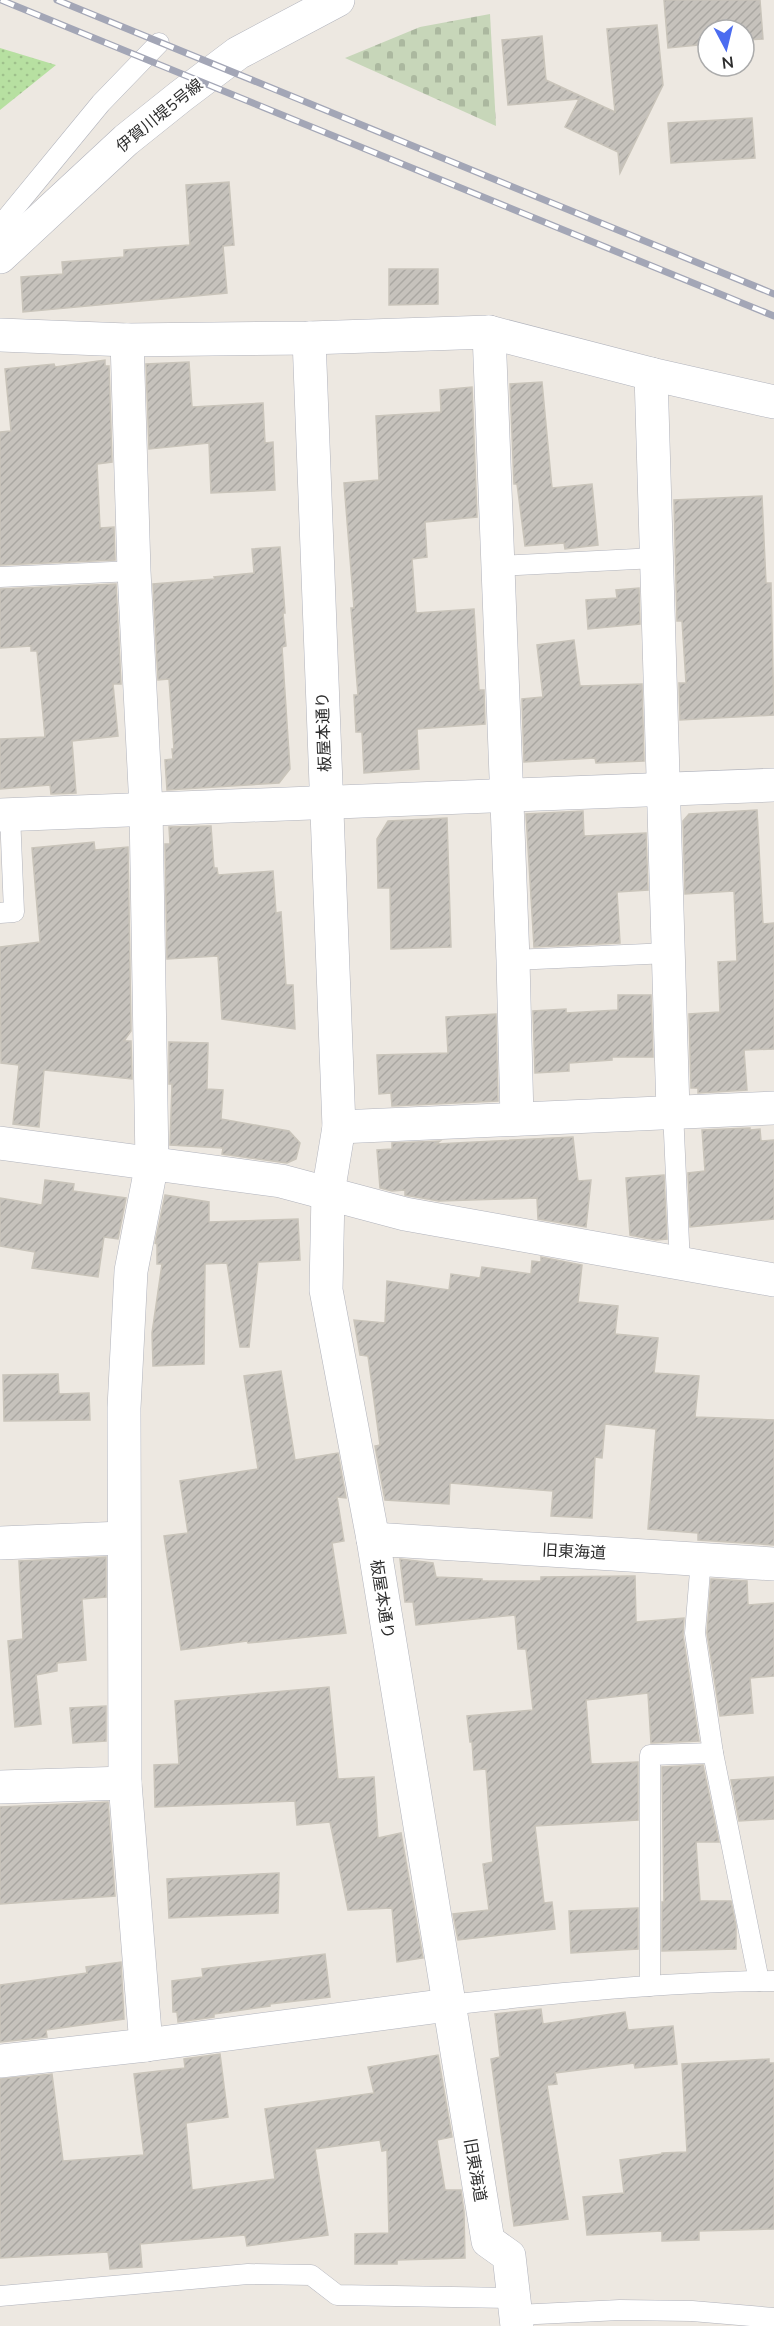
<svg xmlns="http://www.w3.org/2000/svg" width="774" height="2326" viewBox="0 0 774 2326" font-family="'Nunito Sans','Noto Sans JP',sans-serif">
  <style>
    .grass { fill: url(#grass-dots) }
    .cemetery { fill: url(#cemetery-stones) }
    .building { fill: url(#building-hatch); stroke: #c9c4ba; stroke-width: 1.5 }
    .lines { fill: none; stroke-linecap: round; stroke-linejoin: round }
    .service-casing { stroke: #b1b3bc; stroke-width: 21 }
    .minor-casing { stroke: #b1b3bc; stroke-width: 34 }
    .tertiary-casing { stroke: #b1b3bc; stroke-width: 34 }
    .service { stroke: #fff; stroke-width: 20 }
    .minor { stroke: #fff; stroke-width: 33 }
    .tertiary { stroke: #fff; stroke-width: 33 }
    .rail-casing { stroke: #a3a6b6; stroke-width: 7 }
    .rail { stroke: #fff; stroke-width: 4.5; stroke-dasharray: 14; stroke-linecap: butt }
    .labels { text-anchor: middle; stroke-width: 4.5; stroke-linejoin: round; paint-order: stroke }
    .street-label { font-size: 16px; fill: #2d2d2d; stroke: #fff }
  </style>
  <defs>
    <pattern id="grass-dots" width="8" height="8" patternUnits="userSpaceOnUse" patternTransform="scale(1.5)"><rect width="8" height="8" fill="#b7e0a1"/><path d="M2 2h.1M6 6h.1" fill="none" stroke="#9ec08b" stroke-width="1.8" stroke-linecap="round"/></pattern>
    <pattern id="cemetery-stones" width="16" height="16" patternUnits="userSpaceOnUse" patternTransform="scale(1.5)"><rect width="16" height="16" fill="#c7d6b9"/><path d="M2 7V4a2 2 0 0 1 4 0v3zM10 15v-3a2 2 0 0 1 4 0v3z" fill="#abb89f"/></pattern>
    <pattern id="building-hatch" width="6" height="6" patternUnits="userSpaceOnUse" patternTransform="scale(1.5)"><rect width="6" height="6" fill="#c6c2bc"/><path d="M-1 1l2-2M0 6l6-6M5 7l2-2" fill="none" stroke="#aaa7a2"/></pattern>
  </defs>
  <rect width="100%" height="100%" fill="#ede8e1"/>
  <polygon class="grass" points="0,48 56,65 0,110"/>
  <polygon class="cemetery" points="490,14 496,126 345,58 420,27"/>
  <g class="building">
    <polygon points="664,0 760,0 763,39 744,40 744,30 708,30 708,44 668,48"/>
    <polygon points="657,25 663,85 620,173 618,152 565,127 579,99 508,105 502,40 542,36 546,80 615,112 607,29"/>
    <polygon points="752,118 755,158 671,163 668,123"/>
    <polygon points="229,182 234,245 223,246 227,293 23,312 21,277 63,274 62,262 124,257 124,250 190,245 186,185"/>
    <polygon points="389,269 438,269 438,304 389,305"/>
    <polygon points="105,360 105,366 109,366 112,462 97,464 100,528 114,527 115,560 0,565 0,432 11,431 5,369 54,364 55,367"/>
    <polygon points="189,362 192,407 263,403 265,443 273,442 275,490 211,493 209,443 149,449 146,364"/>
    <polygon points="542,382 552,488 592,484 598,545 565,549 564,543 525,546 517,484 514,484 510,384"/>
    <polygon points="472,387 477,517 425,522 427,557 412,559 416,613 474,609 479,690 484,690 485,724 417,729 419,769 364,773 362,732 356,732 354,695 358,695 351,608 354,608 344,483 379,480 376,416 441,412 440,390"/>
    <polygon points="762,496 766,583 771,583 774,715 680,720 679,683 686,683 682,621 677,621 674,500"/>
    <polygon points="280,547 285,613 283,613 286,646 282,647 290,769 279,783 167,790 165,760 173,759 172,749 174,749 169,679 158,680 153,584 215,579 214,577 254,573 252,549"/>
    <polygon points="116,584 121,684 113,684 118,736 72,741 76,793 51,794 50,785 0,789 0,739 45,737 37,651 31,651 31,646 0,648 0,589"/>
    <polygon points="639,588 640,624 588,629 586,600 617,598 616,590"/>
    <polygon points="574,640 580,686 642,684 644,761 596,763 595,758 524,762 522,699 543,697 537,645"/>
    <polygon points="757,810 763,924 774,923 774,1049 744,1050 747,1090 698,1093 698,1088 691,1088 689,1014 720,1012 718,962 737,961 734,891 685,894 683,821 689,814"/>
    <polygon points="583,811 584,836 646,833 648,890 617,892 620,943 534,947 526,814"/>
    <polygon points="447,818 451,947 391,949 390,888 378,888 377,839 388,821"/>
    <polygon points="211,826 214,868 217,868 218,875 273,871 276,913 281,912 286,985 293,985 295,1029 222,1019 218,956 167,959 165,844 170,844 169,827"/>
    <polygon points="94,842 95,850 128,847 131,1031 124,1041 131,1041 132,1079 44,1070 39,1127 13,1124 19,1065 1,1063 0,947 40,942 32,848"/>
    <polygon points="618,995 651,995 653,1057 612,1057 612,1060 569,1063 569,1071 535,1073 533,1011 566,1009 566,1013 618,1010"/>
    <polygon points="496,1014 498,1101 392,1106 391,1093 379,1094 377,1055 448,1053 446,1017"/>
    <polygon points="169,1042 208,1043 207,1089 223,1090 221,1119 289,1131 300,1143 296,1159 287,1163 222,1154 223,1148 170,1145 172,1084 169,1084"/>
    <polygon points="750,1128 750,1130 760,1129 761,1141 774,1140 774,1219 690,1227 688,1173 705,1171 702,1130"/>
    <polygon points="573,1137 578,1181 591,1180 586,1227 538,1219 537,1198 439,1201 405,1195 405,1190 392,1191 380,1188 377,1150 392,1149 392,1143 440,1141 436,1144"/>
    <polygon points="664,1175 667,1239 656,1240 630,1235 626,1178"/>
    <polygon points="45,1180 74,1184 73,1191 126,1198 118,1239 104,1237 98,1277 32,1268 35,1252 0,1246 0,1198 42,1205"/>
    <polygon points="165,1195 209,1202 209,1222 298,1219 300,1260 258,1262 249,1347 240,1347 227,1263 205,1264 204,1364 153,1366 152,1333 162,1264 157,1264 157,1244 155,1243"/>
    <polygon points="541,1257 582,1265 578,1302 618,1306 615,1334 658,1338 654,1373 699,1376 695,1417 774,1420 774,1545 698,1540 698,1533 648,1529 656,1429 605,1424 602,1458 595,1457 592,1518 551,1516 553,1491 450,1483 449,1504 385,1500 375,1446 380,1445 368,1356 360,1355 354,1320 385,1323 387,1281 449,1290 451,1274 480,1278 482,1267 531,1274 532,1261 541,1262"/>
    <polygon points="281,1371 295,1460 338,1453 346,1498 337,1497 344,1541 332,1543 346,1633 248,1643 247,1641 181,1650 164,1536 188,1533 180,1481 258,1469 244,1376"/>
    <polygon points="58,1374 59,1394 89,1393 90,1420 4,1421 3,1375"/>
    <polygon points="106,1557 106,1597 82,1599 86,1660 57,1663 57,1671 36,1675 41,1724 15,1727 8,1641 23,1639 19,1561"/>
    <polygon points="400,1559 433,1563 436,1577 482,1579 482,1581 541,1581 541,1577 635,1576 636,1622 684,1618 683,1635 699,1741 651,1743 648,1693 586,1700 591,1764 638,1762 638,1820 535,1826 544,1903 552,1902 555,1929 458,1940 453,1914 489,1910 483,1864 493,1862 486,1769 474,1770 472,1742 470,1742 467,1716 533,1710 526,1649 518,1649 515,1615 416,1625 413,1602 405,1602"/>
    <polygon points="711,1579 747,1581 748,1605 774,1603 774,1676 750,1678 753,1713 720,1716 707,1633"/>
    <polygon points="329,1687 338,1779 374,1777 378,1838 401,1833 423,1958 397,1962 392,1908 348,1910 330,1822 297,1825 295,1801 155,1807 154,1765 179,1764 175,1701"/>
    <polygon points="106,1706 106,1741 73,1743 70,1708"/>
    <polygon points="703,1765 719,1842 696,1842 700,1901 731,1901 736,1926 736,1949 662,1951 662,1902 664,1902 662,1767"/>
    <polygon points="774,1777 774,1819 739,1821 731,1780"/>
    <polygon points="108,1802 115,1896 0,1904 0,1807"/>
    <polygon points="279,1873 278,1913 169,1918 167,1879"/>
    <polygon points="638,1908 638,1949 571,1953 569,1911"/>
    <polygon points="325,1954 330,1997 270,2004 270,2006 214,2014 214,2017 178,2022 177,2012 173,2012 172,1981 203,1977 202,1969"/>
    <polygon points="121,1962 124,2019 46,2030 47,2037 0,2042 0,1985 87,1973 86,1967"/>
    <polygon points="541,2009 543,2024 625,2012 628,2030 673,2026 677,2064 635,2068 634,2063 555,2073 557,2084 547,2085 568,2219 514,2226 491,2059 500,2057 495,2014"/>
    <polygon points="220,2054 228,2117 186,2123 192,2190 275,2179 265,2109 374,2093 368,2067 438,2055 452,2137 437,2140 445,2190 461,2190 464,2212 465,2258 397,2260 397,2264 355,2264 355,2234 389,2233 387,2150 382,2151 380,2140 315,2149 328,2235 247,2246 245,2235 140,2244 142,2267 110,2269 108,2252 0,2258 0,2079 52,2074 63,2161 144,2155 134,2074 185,2068 184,2059"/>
    <polygon points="769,2059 769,2063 774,2063 774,2229 699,2231 699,2240 662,2241 662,2231 587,2235 583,2197 624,2193 620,2160 662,2154 662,2153 687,2152 682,2064"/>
  </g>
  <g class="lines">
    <defs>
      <g id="service">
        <polyline points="0,226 101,103 159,43"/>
        <polyline points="497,566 656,558"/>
        <polyline points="0,577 134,571"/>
        <polyline points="0,913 14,912 10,814"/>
        <polyline points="513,960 669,953"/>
        <polyline points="673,1111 680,1265"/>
        <polyline points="701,1559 695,1633 713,1753 759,1981"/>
        <polyline points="650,1986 650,1755 713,1753"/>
        <path d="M448,2005C556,1993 665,1982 774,1981"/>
        <polyline points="0,2296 248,2274 311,2275 337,2295 515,2298"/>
        <polyline points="516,2315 620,2310 692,2311 774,2318"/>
      </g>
      <g id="minor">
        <polyline points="0,257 126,140 181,96 238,53 338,0"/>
        <polyline points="489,332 513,960 517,1119"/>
        <polyline points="0,335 127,340 309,338 489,332 651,374 774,402"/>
        <polyline points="127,340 134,571 146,808 152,1163 131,1271 124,1408 125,1783 146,2045"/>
        <polyline points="651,374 673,1111"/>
        <polyline points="0,815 774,785"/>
        <polyline points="339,1127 774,1108"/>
        <polyline points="0,1143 281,1181 405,1214 774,1280"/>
        <polyline points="0,1543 123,1538"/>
        <polyline points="0,1787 125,1783"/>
        <polyline points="0,2061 146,2045 448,2005"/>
        <polyline points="517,2326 509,2256 488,2241 373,1539 774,1564"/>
      </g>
      <polyline id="tertiary" points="309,338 339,1127 328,1193 326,1290 373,1539"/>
    </defs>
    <use href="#service" class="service-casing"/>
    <use href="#minor" class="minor-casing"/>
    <use href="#tertiary" class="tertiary-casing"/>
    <use href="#service" class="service"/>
    <use href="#minor" class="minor"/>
    <use href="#tertiary" class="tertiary"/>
    <defs>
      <g id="rail">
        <polyline points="1,0 774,316"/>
        <polyline points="57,0 774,294"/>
      </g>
    </defs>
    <use href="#rail" class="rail-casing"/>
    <use href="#rail" class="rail"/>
  </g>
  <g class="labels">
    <g class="street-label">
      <text transform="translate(159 115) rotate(-39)" y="6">伊賀川堤5号線</text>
      <text transform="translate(323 732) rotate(-92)" y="6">板屋本通り</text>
      <text transform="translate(574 1551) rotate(3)" y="6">旧東海道</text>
      <text transform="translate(383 1599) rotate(81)" y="6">板屋本通り</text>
      <text transform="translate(476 2170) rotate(80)" y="6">旧東海道</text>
    </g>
  </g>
  <g transform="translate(726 48) rotate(173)"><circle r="28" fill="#ffffff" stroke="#ababab" stroke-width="1.5"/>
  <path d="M0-4.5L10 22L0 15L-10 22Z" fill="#4b6cf0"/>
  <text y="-9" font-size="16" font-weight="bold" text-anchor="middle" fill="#2d2d2d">N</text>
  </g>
</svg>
